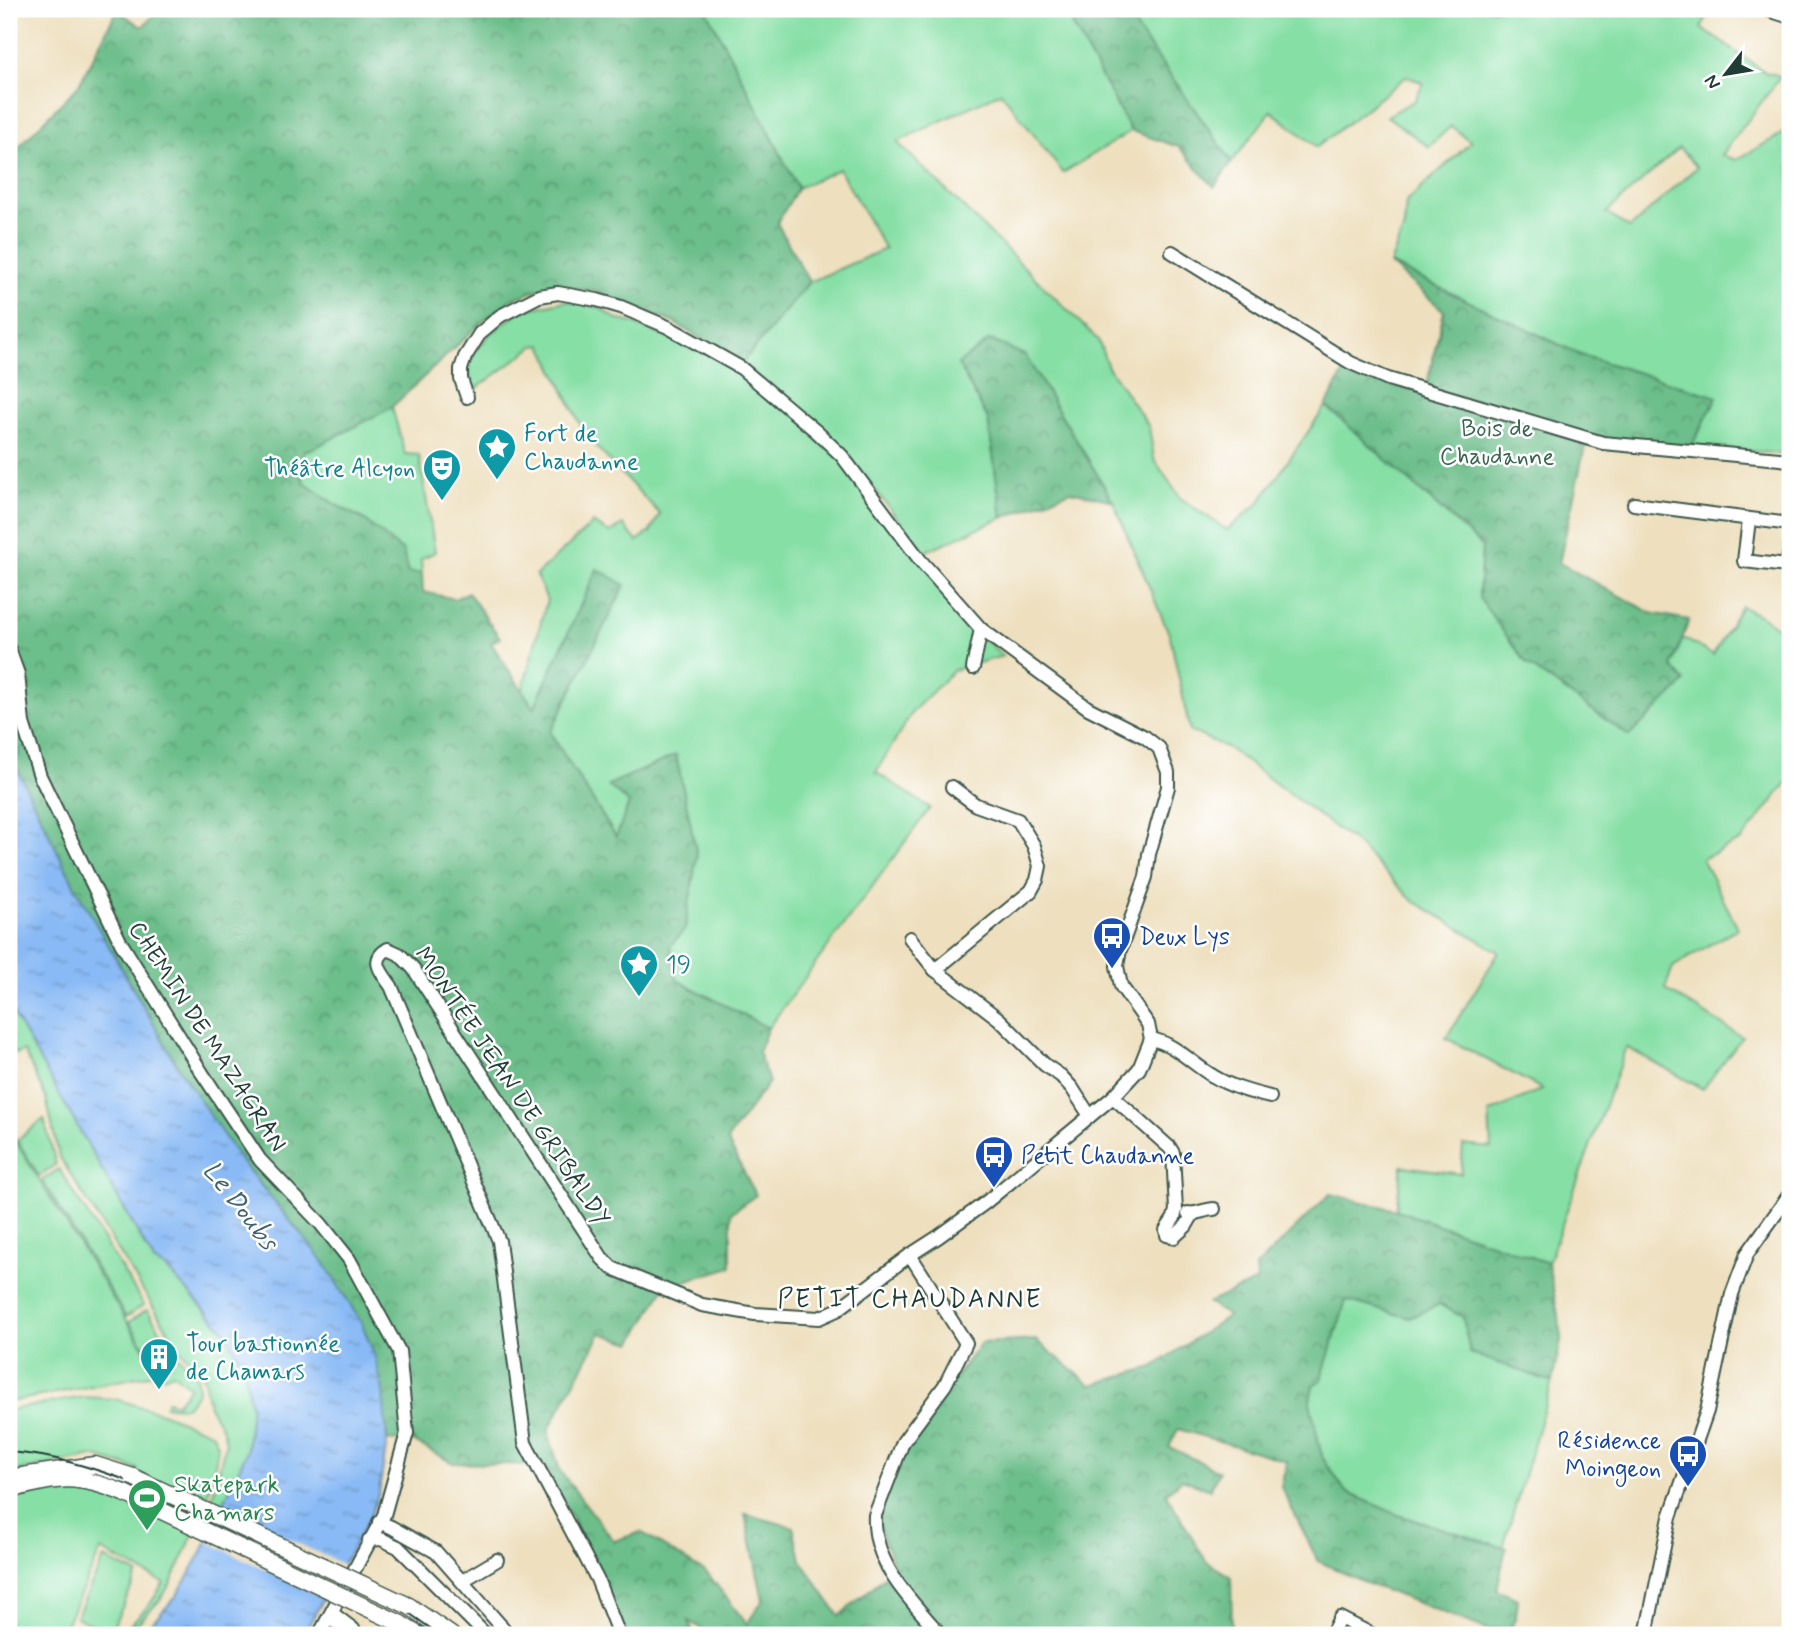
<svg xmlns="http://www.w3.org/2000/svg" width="1799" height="1644" viewBox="0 0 1799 1644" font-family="Mynerve,sans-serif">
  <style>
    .green { fill: #86dfa5; stroke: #528e6c; stroke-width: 2; fill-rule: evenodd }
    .forest { fill: url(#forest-crowns); stroke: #467e5f; stroke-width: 2 }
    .water { fill: url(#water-ripples); stroke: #547c94; stroke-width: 2 }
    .pier { fill: #eee0bf }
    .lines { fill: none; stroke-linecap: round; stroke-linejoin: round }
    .street-casing { stroke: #3e5549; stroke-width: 16 }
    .secondary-casing { stroke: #3e5549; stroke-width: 19 }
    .street { stroke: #fff; stroke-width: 12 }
    .secondary { stroke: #fff; stroke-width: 16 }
    .tram { stroke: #1f3d34; stroke-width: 2 }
    .secondary-bridge-casing { stroke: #3e5549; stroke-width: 19; stroke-linecap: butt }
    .secondary-bridge { stroke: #fff; stroke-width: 16 }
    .labels { text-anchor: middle; stroke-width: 5; stroke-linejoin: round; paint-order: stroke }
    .park-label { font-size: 24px; fill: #396650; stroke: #fff }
    .culture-label { font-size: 24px; fill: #0d838f; stroke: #fff; text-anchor: start }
    .transit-label { font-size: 24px; fill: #164399; stroke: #fff; text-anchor: start }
    .street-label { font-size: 24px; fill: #1f3d34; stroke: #fff }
    .leisure-label { font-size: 24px; fill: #27864d; stroke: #fff; text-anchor: start }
    .water-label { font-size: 26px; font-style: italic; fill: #3f626e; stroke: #fff }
    .neighbourhood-label { font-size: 26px; letter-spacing: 2px; fill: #1f3d34; stroke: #fff }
  </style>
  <defs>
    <pattern id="forest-crowns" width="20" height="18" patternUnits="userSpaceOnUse" patternTransform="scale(1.75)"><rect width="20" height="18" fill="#6cbe8a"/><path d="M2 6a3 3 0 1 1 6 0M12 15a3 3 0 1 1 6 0" fill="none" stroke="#589c72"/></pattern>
    <pattern id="water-ripples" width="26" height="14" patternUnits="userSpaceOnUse" patternTransform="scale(1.75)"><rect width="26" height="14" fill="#89baf5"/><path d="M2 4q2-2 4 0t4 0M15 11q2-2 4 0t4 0" fill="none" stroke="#6f98c7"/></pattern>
  </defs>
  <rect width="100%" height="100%" fill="#fff"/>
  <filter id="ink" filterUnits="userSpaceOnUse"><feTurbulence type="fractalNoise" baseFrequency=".0143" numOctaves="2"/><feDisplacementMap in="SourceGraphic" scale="14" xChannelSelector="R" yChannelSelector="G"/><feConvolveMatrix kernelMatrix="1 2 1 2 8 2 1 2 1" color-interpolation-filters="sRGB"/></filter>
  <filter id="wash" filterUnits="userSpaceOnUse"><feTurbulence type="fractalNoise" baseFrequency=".00686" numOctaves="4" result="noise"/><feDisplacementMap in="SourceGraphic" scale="28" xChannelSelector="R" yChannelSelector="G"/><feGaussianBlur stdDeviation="1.57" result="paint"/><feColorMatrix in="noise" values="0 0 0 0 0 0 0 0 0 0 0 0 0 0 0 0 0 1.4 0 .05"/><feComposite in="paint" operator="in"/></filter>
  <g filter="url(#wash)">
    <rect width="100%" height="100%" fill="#eee0bf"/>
    <g class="green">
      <polygon points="706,9 1064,9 1131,131 1063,173 1001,92 897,142 1098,340 1108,367 1149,427 1154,459 1180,498 1227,530 1259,503 1326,406 1482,546 1479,598 1672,666 1683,638 1713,655 1741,606 1764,618 1790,636 1790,779 1742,840 1702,859 1738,928 1673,967 1665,989 1742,1037 1703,1089 1626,1047 1548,1263 1396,1210 1402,1166 1461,1174 1463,1145 1491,1148 1489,1113 1542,1089 1446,1038 1499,952 1412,900 1357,844 1228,748 1190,731 1170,636 1113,501 1025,355 958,364 988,419 1002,518 924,552 842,448 742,363 809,282 885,249 839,169 798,188"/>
      <path d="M1123,9H1711L1701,28L1765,72L1781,76L1722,155L1736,160L1780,135L1790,127V455L1692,445L1717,397L1581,355L1390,264L1404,227L1406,202L1471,142L1451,126L1429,147L1387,116L1415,100L1423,83L1407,76L1317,147L1271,111L1232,162ZM1679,148L1697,167L1630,228L1606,213Z"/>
      <polygon points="565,301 597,307 619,320 630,322 741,368 842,456 973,628 1003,656 954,670 913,711 876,772 930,808 768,1028 677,981 670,946 697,855 608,785 629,803 616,838 550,732 624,585 597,570 534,708 522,691 547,600 536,575 593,523 610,533 623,525 637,541 650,532 660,514 586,436 542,345 534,346 472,392 469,367 474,353 489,335 520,311"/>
      <polygon points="392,407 405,454 419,455 435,552 421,559 422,573 408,573 363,519 336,505 304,483 301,471 304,450 312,449"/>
      <polygon points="9,1006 154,1261 167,1269 225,1331 244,1368 251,1406 247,1451 222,1508 211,1503 226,1442 223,1430 209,1406 204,1378 179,1348 59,1156 46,1098 24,1051 16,1054 9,1046"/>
      <polygon points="44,1119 56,1164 39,1176 17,1140"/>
      <polygon points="9,1131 159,1373 9,1402"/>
      <polygon points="59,1169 144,1305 126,1317 42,1180"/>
      <polygon points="1346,1300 1410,1318 1439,1304 1463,1317 1470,1353 1552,1382 1503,1547 1398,1515 1346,1492 1322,1457 1309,1402 1313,1385 1321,1379"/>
      <polygon points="147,1310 174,1351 197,1378 198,1392 186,1407 165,1406 167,1401 176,1404 190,1387 173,1373 164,1377 129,1322"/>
      <polygon points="84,1397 115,1399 162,1413 213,1434 218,1444 216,1460 207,1498 187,1549 171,1583 159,1601 126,1635 120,1635 150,1604 164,1583 101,1550 61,1635 9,1635 9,1500 49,1489 73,1487 122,1501 137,1469 93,1456 9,1473 9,1410"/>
      <polygon points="104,1558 138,1574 110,1633 76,1617"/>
    </g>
    <g class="forest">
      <polygon points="160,9 706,9 798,188 777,223 809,282 742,363 672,322 597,292 563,286 538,290 512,299 483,321 392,407 312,449 304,450 301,471 304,483 336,505 363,519 403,551 408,573 422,573 423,592 455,599 468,592 500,638 491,643 534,708 597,569 625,585 550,733 616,837 629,803 608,785 676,755 697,855 685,929 670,946 677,980 768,1028 758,1052 769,1082 727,1140 756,1195 731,1213 731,1267 665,1287 632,1343 601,1333 548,1431 560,1471 614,1541 641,1532 708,1574 747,1624 763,1600 745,1514 793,1527 801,1560 839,1616 895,1568 877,1522 910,1439 981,1343 1036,1340 1091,1385 1153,1367 1228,1316 1208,1303 1257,1281 1256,1267 1330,1194 1396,1210 1548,1263 1562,1336 1552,1382 1470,1353 1463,1317 1439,1304 1410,1318 1346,1300 1321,1380 1313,1385 1310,1402 1322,1457 1346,1492 1398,1515 1506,1548 1497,1590 1518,1599 1516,1616 1508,1635 1502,1635 1366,1583 1318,1561 1281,1487 1287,1461 1178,1429 1169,1447 1219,1471 1210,1490 1182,1479 1166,1493 1206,1561 1231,1577 1232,1635 711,1635 689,1621 694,1635 625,1635 593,1559 544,1465 453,1463 411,1440 387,1441 383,1391 362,1324 323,1261 240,1160 181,1072 75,887 14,762 19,754 9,727 9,157 79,85 117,10 142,27"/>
      <polygon points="1064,9 1123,9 1232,162 1214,187 1179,147 1131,131"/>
      <polygon points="1390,264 1581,355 1717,397 1692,445 1585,446 1559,563 1651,613 1689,620 1672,666 1685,682 1629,736 1527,664 1479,598 1482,546 1326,406 1346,368 1425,393 1444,311"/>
      <polygon points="990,340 1025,355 1113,501 1071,491 1002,518 988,419 958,364"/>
    </g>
    <polygon class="water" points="9,727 19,754 14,763 75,887 181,1072 240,1160 323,1261 362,1324 375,1357 383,1391 387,1441 379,1492 370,1517 303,1635 140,1635 176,1597 202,1552 247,1451 251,1406 244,1368 225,1331 167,1269 154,1261 9,1006"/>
    <polygon class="pier" points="219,1506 346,1566 329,1600 204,1540"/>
  </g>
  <g filter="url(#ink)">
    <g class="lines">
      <defs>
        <g id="street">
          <polyline points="1765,9 1790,17"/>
          <polyline points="1172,252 1351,363 1388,379 1603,443 1790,460"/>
          <path d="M467,397L461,379V369L465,357L480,333L500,316L539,296L558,293L597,300L621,307L668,327L741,368L817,432L842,456L920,560L981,629L1088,708L1145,737L1159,748L1168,772V787L1149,854L1146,877L1120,950L1117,966L1121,986L1148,1024L1151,1039L1139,1069L1113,1097L985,1203L938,1237L910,1255L837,1310L819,1318L755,1314L702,1305L612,1268L602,1258L413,968L399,954L388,949C369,960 382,973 391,986L499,1241L525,1443L597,1579L619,1635"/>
          <polyline points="1634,504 1790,524"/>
          <polyline points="1749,520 1744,561 1787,566 1790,546"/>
          <polyline points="9,649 18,674 23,723 40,776 121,943 202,1073 260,1160 321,1224 349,1259 399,1351 407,1433 384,1515 319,1635"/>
          <polyline points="973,668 981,629"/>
          <polyline points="910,938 935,970 999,1019 1045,1065 1061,1076 1072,1088 1090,1116"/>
          <polyline points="935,970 1031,891 1037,880 1040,866 1034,846 1018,820 976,805 952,787"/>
          <path d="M1151,1039C1176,1044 1192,1064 1213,1076C1231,1087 1250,1092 1270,1097"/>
          <polyline points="1113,1097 1170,1148 1173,1153 1176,1210 1174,1218 1166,1230 1167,1235 1174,1237 1186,1226 1193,1214"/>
          <path d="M1188,1213C1196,1215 1205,1209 1214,1209"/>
          <path d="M910,1255L966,1343L945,1385L903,1442L875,1515C872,1564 912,1602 941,1635"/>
          <polyline points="379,1522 391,1527 436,1552 509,1635"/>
          <polyline points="369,1540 381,1539 398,1547 486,1635"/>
          <polyline points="462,1581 497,1560"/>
          <polyline points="329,1620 353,1629 332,1613"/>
          <polyline points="1331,1635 1340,1618 1373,1635"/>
          <polyline points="1646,1635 1670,1517 1707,1411 1732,1294 1747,1254 1790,1194"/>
        </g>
        <g id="secondary">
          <polyline points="9,1478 95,1465 133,1477"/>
          <path d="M9,1490C60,1477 76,1473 126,1494"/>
          <polyline points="409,1606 451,1635"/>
          <polyline points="399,1623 418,1635"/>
        </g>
      </defs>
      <use href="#street" class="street-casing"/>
      <use href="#secondary" class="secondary-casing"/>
      <use href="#street" class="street"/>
      <use href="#secondary" class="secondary"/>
      <path class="tram" d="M9,1452C52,1455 91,1467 131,1482L406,1611L440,1635"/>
      <defs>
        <g id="secondary-bridge">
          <polyline points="133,1477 409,1606"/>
          <polyline points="126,1494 399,1623"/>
        </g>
      </defs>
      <use href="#secondary-bridge" class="secondary-bridge-casing"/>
      <use href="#secondary-bridge" class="secondary-bridge"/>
    </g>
  </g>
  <defs>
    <symbol id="sight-pin" viewBox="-11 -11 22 30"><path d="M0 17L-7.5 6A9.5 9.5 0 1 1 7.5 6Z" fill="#0f9aa8" stroke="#fff"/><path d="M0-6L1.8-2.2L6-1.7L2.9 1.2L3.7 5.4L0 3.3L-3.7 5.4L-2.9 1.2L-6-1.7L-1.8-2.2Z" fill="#fff"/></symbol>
    <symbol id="theatre-pin" viewBox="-11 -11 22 30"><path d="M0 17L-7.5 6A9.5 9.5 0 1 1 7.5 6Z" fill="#0f9aa8" stroke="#fff"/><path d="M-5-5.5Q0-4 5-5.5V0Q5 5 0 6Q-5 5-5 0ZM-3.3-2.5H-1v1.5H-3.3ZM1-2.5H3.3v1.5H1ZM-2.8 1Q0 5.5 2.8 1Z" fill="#fff"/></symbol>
    <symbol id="bus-pin" viewBox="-11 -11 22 30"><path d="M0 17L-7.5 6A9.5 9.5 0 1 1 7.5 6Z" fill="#1a4fb4" stroke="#fff"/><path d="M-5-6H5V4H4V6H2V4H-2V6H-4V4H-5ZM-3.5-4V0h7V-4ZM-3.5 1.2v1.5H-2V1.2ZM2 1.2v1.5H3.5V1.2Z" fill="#fff"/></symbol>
    <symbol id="building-pin" viewBox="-11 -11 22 30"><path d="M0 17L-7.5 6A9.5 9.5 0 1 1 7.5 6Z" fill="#0f9aa8" stroke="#fff"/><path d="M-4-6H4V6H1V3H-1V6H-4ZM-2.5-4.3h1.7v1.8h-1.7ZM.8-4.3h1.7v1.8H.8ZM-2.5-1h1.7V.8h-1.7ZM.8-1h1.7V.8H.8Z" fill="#fff"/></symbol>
    <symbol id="stadium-pin" viewBox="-11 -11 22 30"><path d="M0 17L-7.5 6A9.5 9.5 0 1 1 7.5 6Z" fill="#2e9e5b" stroke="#fff"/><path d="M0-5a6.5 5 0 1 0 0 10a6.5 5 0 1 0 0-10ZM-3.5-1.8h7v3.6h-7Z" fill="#fff"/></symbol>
  </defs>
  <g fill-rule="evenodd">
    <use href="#sight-pin" x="475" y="425" width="44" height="60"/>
    <use href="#theatre-pin" x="420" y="446" width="44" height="60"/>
    <use href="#bus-pin" x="1090" y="914" width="44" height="60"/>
    <use href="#sight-pin" x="617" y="942" width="44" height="60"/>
    <use href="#bus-pin" x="972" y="1133" width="44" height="60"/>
    <use href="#building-pin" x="137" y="1335" width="44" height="60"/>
    <use href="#bus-pin" x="1666" y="1432" width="44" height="60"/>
    <use href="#stadium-pin" x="125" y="1476" width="44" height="60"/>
  </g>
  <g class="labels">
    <g class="park-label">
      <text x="1497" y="436">Bois de<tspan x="1497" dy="28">Chaudanne</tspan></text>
    </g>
    <g class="culture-label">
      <text x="524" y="441">Fort de<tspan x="524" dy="28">Chaudanne</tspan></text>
      <text x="415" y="476" text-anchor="end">Théâtre Alcyon</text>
      <text x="666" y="972">19</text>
      <text x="186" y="1351">Tour bastionnée<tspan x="186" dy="28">de Chamars</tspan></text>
    </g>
    <g class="transit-label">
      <text x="1139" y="944">Deux Lys</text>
      <text x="1021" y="1163">Petit Chaudanne</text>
      <text x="1661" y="1448" text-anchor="end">Résidence<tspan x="1661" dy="28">Moingeon</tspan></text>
    </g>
    <g class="street-label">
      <text transform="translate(208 1036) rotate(57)" y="8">CHEMIN DE MAZAGRAN</text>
      <text transform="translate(513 1086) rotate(56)" y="8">MONTÉE JEAN DE GRIBALDY</text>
    </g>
    <g class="leisure-label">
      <text x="174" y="1492">Skatepark<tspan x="174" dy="28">Chamars</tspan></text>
    </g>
    <g class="water-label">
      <text transform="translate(241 1205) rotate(52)" y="9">Le Doubs</text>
    </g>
    <g class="neighbourhood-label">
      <text x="910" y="1307">PETIT CHAUDANNE</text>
    </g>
  </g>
  <rect width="1799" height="1644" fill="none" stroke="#fff" stroke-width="35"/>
  <g transform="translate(1726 74) rotate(239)" stroke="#ffffff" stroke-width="5" paint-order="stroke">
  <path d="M0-5L12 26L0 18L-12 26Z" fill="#1f3d34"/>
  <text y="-10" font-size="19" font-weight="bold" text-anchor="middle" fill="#1f3d34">N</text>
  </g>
</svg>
